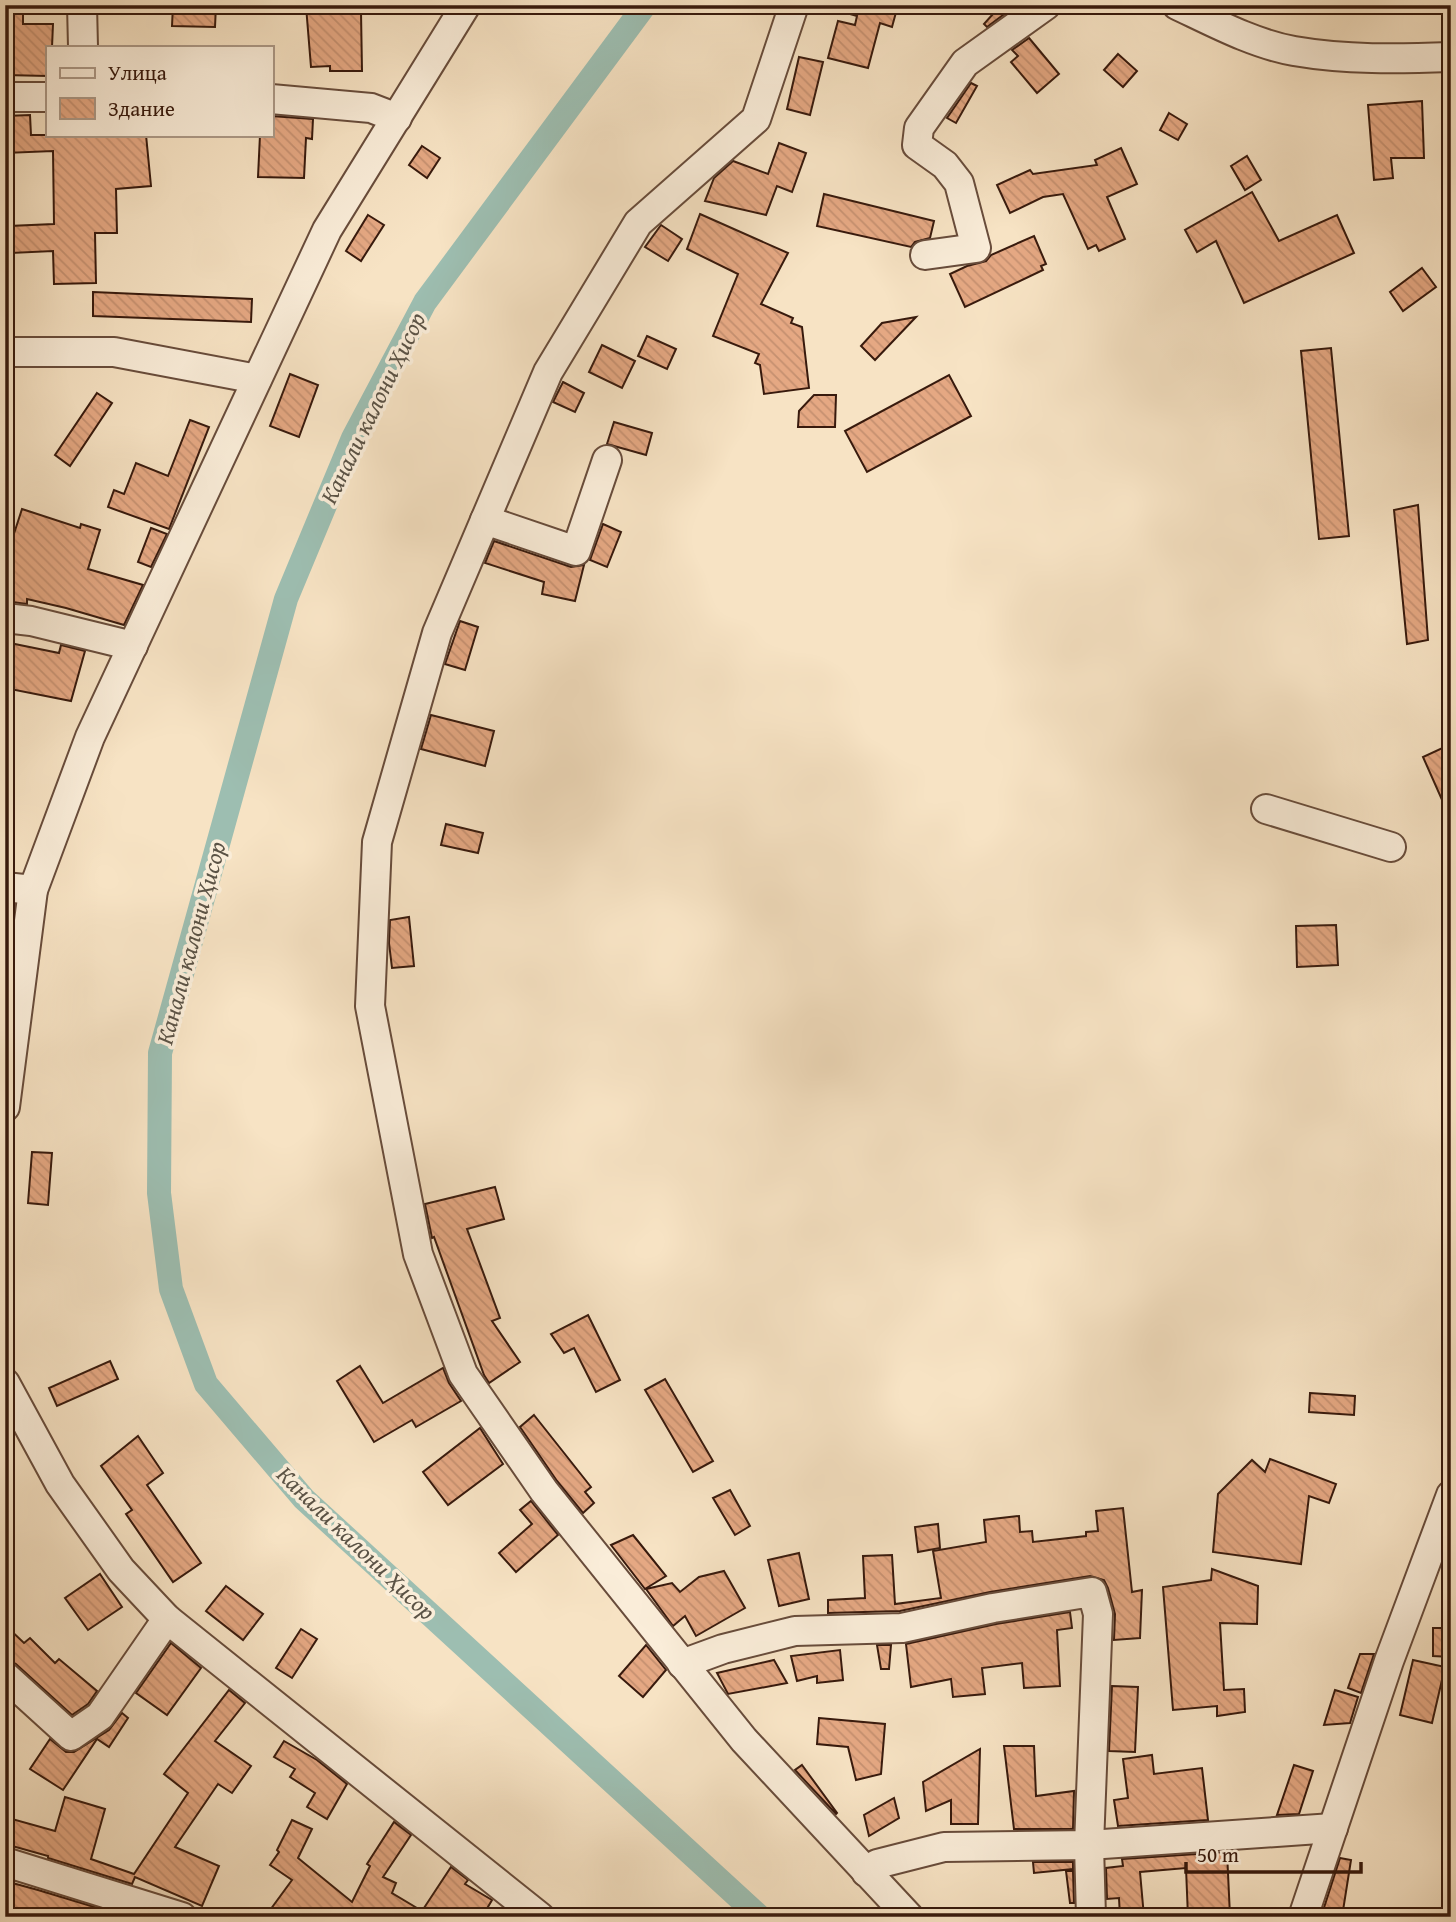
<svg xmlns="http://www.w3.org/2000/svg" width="1456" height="1922" viewBox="0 0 1456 1922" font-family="'Gentium Book Plus',serif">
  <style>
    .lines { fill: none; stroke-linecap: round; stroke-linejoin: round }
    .canal { stroke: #9dbeb1; stroke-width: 24 }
    .building { fill: url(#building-back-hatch); stroke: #381a0d; stroke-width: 2 }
    .minor-casing { stroke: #684c3b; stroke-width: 32 }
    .minor { stroke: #faedd9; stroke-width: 28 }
    .labels { text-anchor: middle; stroke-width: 7; stroke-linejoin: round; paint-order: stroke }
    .water-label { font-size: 24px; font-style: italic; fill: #5b5346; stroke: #faedd9 }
  </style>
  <defs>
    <pattern id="building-back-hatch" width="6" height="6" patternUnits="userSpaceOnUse" patternTransform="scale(1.75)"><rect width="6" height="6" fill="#e5a883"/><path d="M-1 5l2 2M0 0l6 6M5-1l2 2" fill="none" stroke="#c59070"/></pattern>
  </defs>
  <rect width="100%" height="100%" fill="#f7e3c4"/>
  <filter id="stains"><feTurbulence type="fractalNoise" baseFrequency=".00286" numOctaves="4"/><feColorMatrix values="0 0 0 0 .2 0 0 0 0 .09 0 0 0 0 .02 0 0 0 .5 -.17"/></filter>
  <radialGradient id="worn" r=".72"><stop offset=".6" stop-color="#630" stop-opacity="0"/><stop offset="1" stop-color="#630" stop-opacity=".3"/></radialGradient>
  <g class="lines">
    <polyline class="canal" points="645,5 425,302 353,438 286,599 160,1053 159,1193 171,1289 206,1384 304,1499 760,1917"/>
  </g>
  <g class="building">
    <polygon points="5,5 23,5 23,24 53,24 52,47 47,47 47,76 5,75"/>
    <polygon points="173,5 216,5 215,27 172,26"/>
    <polygon points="325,5 325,13 361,12 362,71 330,71 330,66 311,67 306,6"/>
    <polygon points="836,5 898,5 892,27 880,23 868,68 828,58 838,21 855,25 857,16 836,10"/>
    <polygon points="1001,5 1007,12 987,27 984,24"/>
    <polygon points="1029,38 1059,74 1037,93 1011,62 1018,56 1012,50"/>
    <polygon points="1118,54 1137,71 1123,87 1104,70"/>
    <polygon points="799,57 823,62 810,115 787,109"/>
    <polygon points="971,83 977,86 956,123 947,118"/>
    <polygon points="1422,101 1424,158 1391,158 1393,178 1374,180 1368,105"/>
    <polygon points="1169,113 1187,124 1178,140 1160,130"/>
    <polygon points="30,115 31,135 146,135 151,186 116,189 117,233 95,233 96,283 54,284 53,251 11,253 9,226 54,224 53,151 5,153 5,116"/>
    <polygon points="271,116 313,119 312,139 306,138 304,178 258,177 260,135 271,135"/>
    <polygon points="779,143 806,153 792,192 777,186 766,215 705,201 714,178 733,161 768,174"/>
    <polygon points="422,146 440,158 427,178 409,165"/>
    <polygon points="1121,148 1137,184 1107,197 1125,239 1099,251 1096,245 1088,249 1063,194 1043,197 1010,213 997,185 1030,170 1033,174 1097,165 1095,160"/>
    <polygon points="1247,156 1261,180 1245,190 1231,166"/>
    <polygon points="1252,192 1279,241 1337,215 1354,253 1244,303 1216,241 1197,252 1185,230"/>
    <polygon points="824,194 934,221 930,238 915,242 911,247 817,226"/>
    <polygon points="700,214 788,253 761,304 793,318 791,323 802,327 809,388 764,394 760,365 755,363 759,354 713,336 738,274 687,249"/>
    <polygon points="368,215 384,225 361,261 346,251"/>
    <polygon points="661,225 682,239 668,261 645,247"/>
    <polygon points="1034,236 1046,264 1041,266 1043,270 965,307 950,274 967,266 986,261 991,255"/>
    <polygon points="1422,268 1436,287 1403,311 1390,292"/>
    <polygon points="93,292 252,299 251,322 93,316"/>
    <polygon points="916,317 875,360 861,346 882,323"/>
    <polygon points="647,336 676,349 667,369 638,356"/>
    <polygon points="602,345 635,361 622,388 589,372"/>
    <polygon points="1331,348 1349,536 1319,539 1301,351"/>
    <polygon points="290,374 318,385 299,437 270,426"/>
    <polygon points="949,375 971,416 867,472 845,431"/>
    <polygon points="563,382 584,393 575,412 553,402"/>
    <polygon points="97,393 112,403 70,466 55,455"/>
    <polygon points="814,395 836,395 835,427 798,427 799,411"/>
    <polygon points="190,420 209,427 169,529 108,507 114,490 124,494 136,463 168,476"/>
    <polygon points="614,422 652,433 646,455 607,444"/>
    <polygon points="1418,505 1428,640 1407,644 1394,510"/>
    <polygon points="22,509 80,528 81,524 100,530 88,569 143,585 124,625 66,608 27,599 27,604 5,601 12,550 9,549"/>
    <polygon points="603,524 621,532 607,567 590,560"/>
    <polygon points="151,528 167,534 151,567 138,562"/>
    <polygon points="494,541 571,567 584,565 575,601 542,594 544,582 485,563"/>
    <polygon points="460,621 478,627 465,670 445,664"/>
    <polygon points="5,642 59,653 61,645 85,651 71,701 5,688"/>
    <polygon points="431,715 494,731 485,766 421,749"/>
    <polygon points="1451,744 1451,820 1423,757"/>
    <polygon points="446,824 483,833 478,853 441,845"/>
    <polygon points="409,917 414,966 392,968 389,943 390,920"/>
    <polygon points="1336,925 1338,965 1297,967 1296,926"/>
    <polygon points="32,1152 52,1153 48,1205 28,1203"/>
    <polygon points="495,1187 504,1219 467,1229 500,1318 492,1321 520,1362 489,1383 484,1375 434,1237 432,1238 425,1204"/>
    <polygon points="588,1315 620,1380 596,1392 574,1348 564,1353 551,1334"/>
    <polygon points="110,1361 118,1379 57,1406 49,1388"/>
    <polygon points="360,1366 383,1403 443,1368 449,1383 461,1401 416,1427 412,1420 374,1442 337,1381"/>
    <polygon points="665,1379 713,1461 693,1472 645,1390"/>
    <polygon points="1310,1393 1355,1396 1354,1415 1309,1412"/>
    <polygon points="534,1415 591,1487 585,1492 594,1503 583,1513 557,1481 520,1427"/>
    <polygon points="480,1428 503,1464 448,1505 423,1472"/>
    <polygon points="138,1436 163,1473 147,1485 201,1563 173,1582 126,1514 132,1510 101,1466"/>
    <polygon points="1270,1459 1336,1484 1329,1503 1309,1496 1301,1564 1213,1552 1218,1494 1252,1460 1265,1472"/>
    <polygon points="730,1490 750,1526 735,1535 713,1498"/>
    <polygon points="531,1501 558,1535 516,1572 499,1553 532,1524 520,1510"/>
    <polygon points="1123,1508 1132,1592 1142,1590 1140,1638 1114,1640 1115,1614 1108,1588 1104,1580 1090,1576 990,1592 900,1611 828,1613 828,1600 865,1598 863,1556 892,1555 895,1604 941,1598 933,1551 986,1542 984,1520 1019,1516 1020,1532 1032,1531 1033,1542 1086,1536 1086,1532 1098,1531 1096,1511"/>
    <polygon points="938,1524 940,1548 918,1552 915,1527"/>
    <polygon points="633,1535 666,1576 645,1589 611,1545"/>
    <polygon points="799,1553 809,1599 779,1606 768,1560"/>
    <polygon points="1212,1569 1258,1586 1257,1624 1220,1623 1224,1690 1244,1689 1245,1712 1217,1716 1217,1706 1173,1710 1163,1587 1211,1580"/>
    <polygon points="724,1571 745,1608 696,1636 685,1616 673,1626 646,1589 672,1583 680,1592 699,1577"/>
    <polygon points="100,1574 122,1607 88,1630 65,1598"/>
    <polygon points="226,1586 263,1614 243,1640 206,1611"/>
    <polygon points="1070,1612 1072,1628 1057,1630 1060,1686 1024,1688 1022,1663 982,1668 985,1694 953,1697 951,1679 911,1687 906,1644 996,1624"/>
    <polygon points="5,1625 24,1643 30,1638 55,1663 59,1659 97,1691 88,1704 72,1715 16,1664 8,1660 5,1657"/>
    <polygon points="1433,1628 1451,1628 1451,1657 1433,1656"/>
    <polygon points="301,1629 317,1639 292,1678 276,1668"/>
    <polygon points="171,1643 201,1668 167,1715 136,1693"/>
    <polygon points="646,1645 666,1670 643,1697 619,1676"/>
    <polygon points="877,1645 891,1645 889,1669 881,1669"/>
    <polygon points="840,1650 843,1680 817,1683 817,1676 797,1681 791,1656"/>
    <polygon points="1360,1654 1374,1654 1361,1693 1348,1688"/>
    <polygon points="774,1660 787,1683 728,1694 717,1673"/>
    <polygon points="1413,1660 1445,1667 1432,1723 1400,1715"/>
    <polygon points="1112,1686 1138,1687 1135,1752 1109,1751"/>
    <polygon points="229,1690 245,1703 215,1741 251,1766 232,1793 218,1784 175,1847 219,1866 202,1906 135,1877 132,1884 48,1858 48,1856 5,1844 5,1817 55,1831 65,1797 105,1809 91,1859 134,1874 188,1793 164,1774"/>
    <polygon points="1335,1690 1358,1697 1350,1723 1324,1725"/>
    <polygon points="122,1713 128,1718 109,1747 97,1739 63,1790 30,1769 50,1739 66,1752 74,1752 109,1730"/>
    <polygon points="819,1718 885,1724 881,1774 856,1780 848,1747 817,1744"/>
    <polygon points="284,1741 317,1760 347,1784 327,1819 307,1807 315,1793 290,1777 295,1769 274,1757"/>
    <polygon points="1004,1746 1034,1746 1036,1796 1074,1791 1073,1829 1014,1829"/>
    <polygon points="980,1749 978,1824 951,1824 951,1800 926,1811 923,1782"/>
    <polygon points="1152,1755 1154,1774 1202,1768 1208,1820 1118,1826 1114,1800 1128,1798 1123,1759"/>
    <polygon points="802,1765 837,1813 836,1814 795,1770"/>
    <polygon points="1294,1765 1313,1771 1299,1814 1277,1815"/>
    <polygon points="894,1798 899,1818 869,1836 864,1815"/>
    <polygon points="292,1820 312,1829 298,1858 352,1902 370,1866 367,1864 394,1822 411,1835 383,1877 396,1883 392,1893 422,1911 451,1867 468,1880 465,1884 492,1900 482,1917 265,1917 292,1880 270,1865 279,1852 277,1850"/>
    <polygon points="1227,1852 1230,1916 1188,1917 1186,1868 1140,1872 1144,1917 1120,1917 1119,1898 1107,1899 1106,1868 1123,1866 1122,1859"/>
    <polygon points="1340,1858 1351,1860 1342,1917 1321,1917"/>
    <polygon points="1033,1862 1073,1862 1073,1869 1034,1873"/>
    <polygon points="1066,1871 1073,1871 1074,1903 1070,1903"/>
    <polygon points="5,1881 38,1890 121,1915 5,1917"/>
  </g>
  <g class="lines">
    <defs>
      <g id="minor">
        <polyline points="82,5 83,47"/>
        <polyline points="794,5 756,119 638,223 548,372 437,633 377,842 370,1006 418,1254 463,1374 544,1491 744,1740 909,1917"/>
        <path d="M1177,5C1213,22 1254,44 1294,51C1346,60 1398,59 1451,57"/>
        <polyline points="5,97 47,97"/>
        <polyline points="271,99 371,108 397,118"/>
        <polyline points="925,255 976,248 959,183 945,165 917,145 919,128 965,63 1046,5"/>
        <polyline points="5,352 114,352 257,379"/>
        <polyline points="485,520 576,551 607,460"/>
        <polyline points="5,618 31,621 133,646"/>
        <polyline points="1266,809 1391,847"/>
        <polyline points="5,887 33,890"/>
        <polyline points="5,1107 33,890 90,737 327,230 466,5"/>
        <polyline points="5,1383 60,1484 121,1570 167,1619 540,1917"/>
        <polyline points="682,1664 723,1649 795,1631 902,1628 993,1608 1092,1592 1098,1614 1089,1845 1091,1917"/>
        <polyline points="5,1676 71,1736 100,1716 167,1619"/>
        <polyline points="5,1862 182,1917"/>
        <polyline points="866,1872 877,1864 944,1847 1089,1845 1333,1828"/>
        <polyline points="1303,1917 1389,1661 1451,1495"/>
      </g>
    </defs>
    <use href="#minor" class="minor-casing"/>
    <use href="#minor" class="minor"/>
  </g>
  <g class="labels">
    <g class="water-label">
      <text transform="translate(373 408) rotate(-64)" y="8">Канали калони Ҳисор</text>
      <text transform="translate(191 943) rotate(-75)" y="8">Канали калони Ҳисор</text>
      <text transform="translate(356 1543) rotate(44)" y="8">Канали калони Ҳисор</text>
    </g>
  </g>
  <rect width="1456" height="1922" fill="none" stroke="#f7e3c4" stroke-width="28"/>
  <rect x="7" y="7" width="1442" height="1908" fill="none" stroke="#381a0d" stroke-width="3.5"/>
  <rect x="14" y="14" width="1428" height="1894" fill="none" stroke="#381a0d" stroke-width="2"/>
  <rect x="46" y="46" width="228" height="91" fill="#faedd9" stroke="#ac9987" stroke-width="2"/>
  <rect x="60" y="68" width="35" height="10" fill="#faedd9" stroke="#ac9987" stroke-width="2"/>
  <text x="108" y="80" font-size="21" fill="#381a0d">Улица</text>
  <rect x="60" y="98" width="35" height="21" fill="url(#building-back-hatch)" stroke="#ac9987" stroke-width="2"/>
  <text x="108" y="116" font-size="21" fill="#381a0d">Здание</text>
  <path d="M1186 1862v10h175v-10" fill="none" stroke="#381a0d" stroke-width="3.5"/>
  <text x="1197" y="1862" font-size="21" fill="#381a0d" stroke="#faedd9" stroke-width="5" paint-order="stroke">50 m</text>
  <rect width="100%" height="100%" filter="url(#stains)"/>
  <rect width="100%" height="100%" fill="url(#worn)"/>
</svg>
